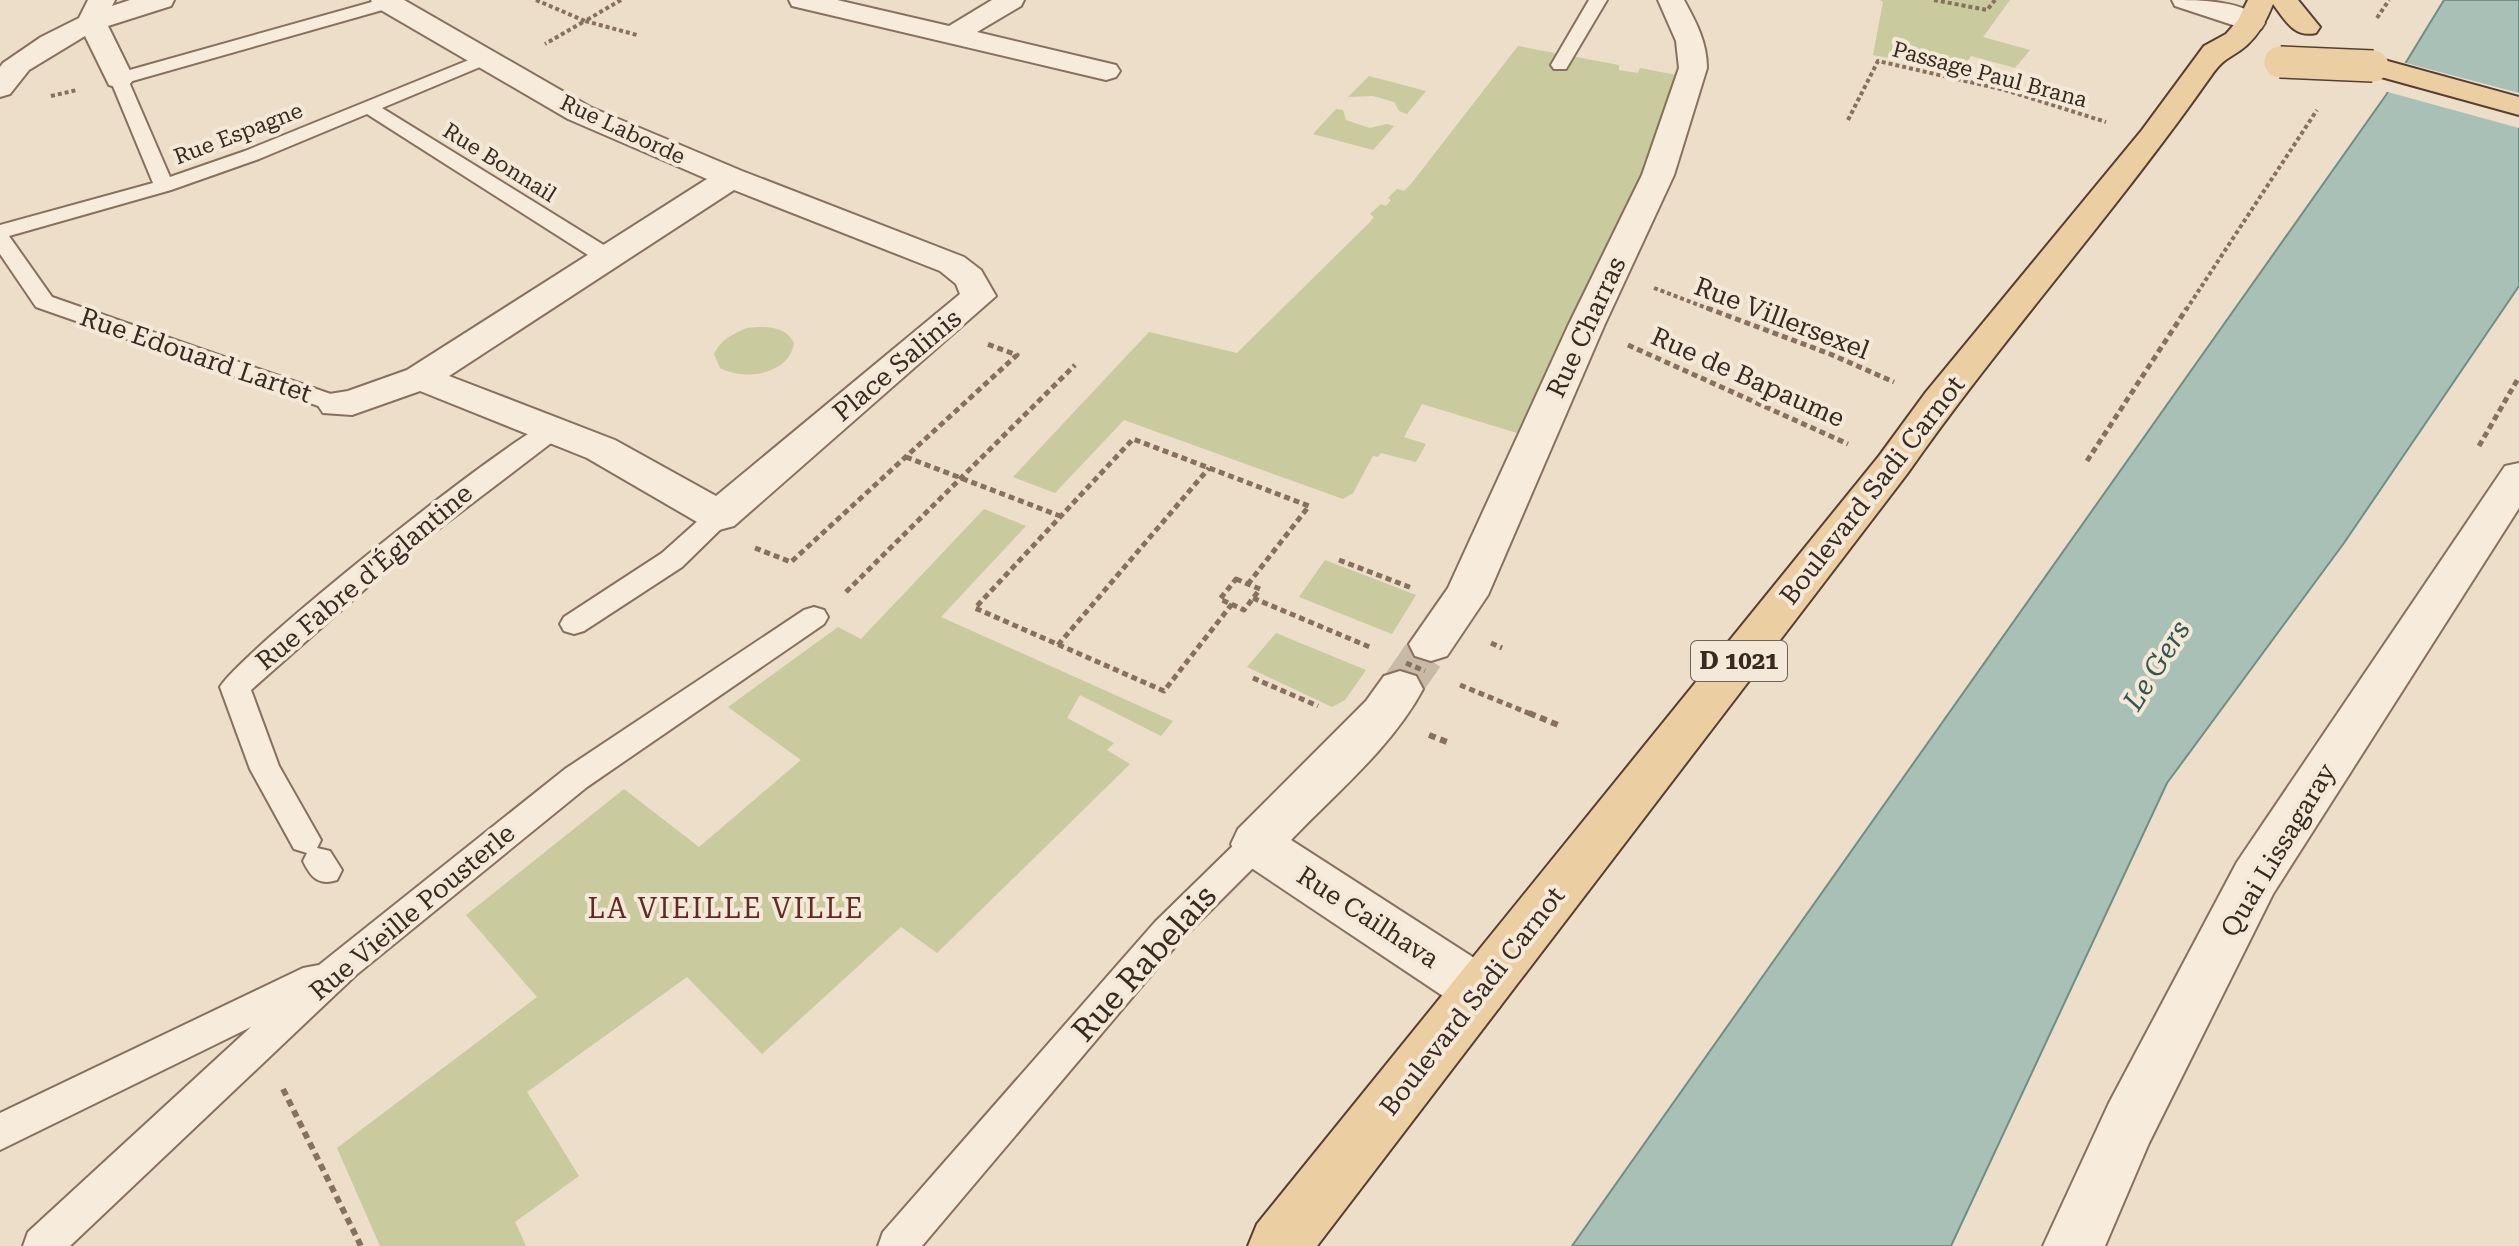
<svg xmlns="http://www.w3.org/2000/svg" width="2519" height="1246" viewBox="0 0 2519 1246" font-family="'Roboto Serif',serif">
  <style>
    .green { fill: #c9ca9d }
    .water { fill: #a9c0b7; stroke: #708e84; stroke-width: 2 }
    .pier { fill: #ecdec8 }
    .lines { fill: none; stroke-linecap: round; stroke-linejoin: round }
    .street-tunnel { stroke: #c8baa7; stroke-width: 41; stroke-dasharray: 41 20; stroke-linecap: butt }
    .lane-casing { stroke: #87705e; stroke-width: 4 }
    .street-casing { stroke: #87705e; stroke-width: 4 }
    .primary-casing { stroke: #553f32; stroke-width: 4 }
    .path-far2 { stroke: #87705e; stroke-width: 4; stroke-dasharray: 4 3; stroke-linecap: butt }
    .path-far1 { stroke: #87705e; stroke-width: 5; stroke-dasharray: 6 4; stroke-linecap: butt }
    .path { stroke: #87705e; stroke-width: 6; stroke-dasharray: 7 5; stroke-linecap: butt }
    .lane { fill: #f7ecdb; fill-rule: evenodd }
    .street { fill: #f7ecdb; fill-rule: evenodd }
    .primary { fill: #eccea3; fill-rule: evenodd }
    .primary-bridge-casing { stroke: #553f32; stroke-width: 34; stroke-linecap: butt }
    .path-bridge { stroke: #87705e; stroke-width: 5; stroke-dasharray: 6 4; stroke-linecap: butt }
    .primary-bridge { stroke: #eccea3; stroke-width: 31 }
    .labels { text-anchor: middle; stroke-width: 8; stroke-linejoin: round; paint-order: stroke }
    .far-street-label { font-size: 22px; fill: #382a21; stroke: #f4e9d8 }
    .shield { fill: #f4e9d8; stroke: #706358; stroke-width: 2 }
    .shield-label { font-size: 24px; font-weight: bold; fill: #382a21 }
    .street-label { font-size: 26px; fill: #382a21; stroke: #f4e9d8 }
    .water-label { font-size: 28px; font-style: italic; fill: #315751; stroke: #f4e9d8 }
    .neighbourhood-label { font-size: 28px; letter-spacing: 2px; fill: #622a23; stroke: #f4e9d8 }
    .near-street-label { font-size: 32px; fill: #382a21; stroke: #f4e9d8 }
  </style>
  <rect width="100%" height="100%" fill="#ecdec8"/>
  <g class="green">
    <polygon points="1880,0 2010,0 1983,37 2030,50 2015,68 1971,56 1961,71 1873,55 1883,2"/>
    <polygon points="1518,46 1619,65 1619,70 1638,73 1640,68 1677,75 1644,173 1517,433 1422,404 1404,437 1426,444 1416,462 1381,453 1378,457 1373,456 1353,493 1343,499 1124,420 1055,493 1013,477 1149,332 1237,353 1369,223 1374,217 1370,214 1381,204 1386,206 1391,200 1388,198 1397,189 1404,191 1411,184"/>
    <polygon points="1369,76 1426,91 1407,114 1399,111 1394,102 1373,96 1348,97"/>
    <polygon points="1336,109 1343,110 1346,120 1370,128 1387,124 1394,126 1373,150 1313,134"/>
    <path d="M747,328C765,326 785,325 794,343C789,375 744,381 720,368L714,354C721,339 733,334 747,328Z"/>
    <polygon points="984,509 1026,526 941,617 1173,721 1161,736 1080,695 1067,718 1114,743 1107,750 1130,764 937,953 901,927 762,1054 687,977 527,1092 579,1176 515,1222 526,1246 380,1246 337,1148 537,997 466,915 624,789 699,847 801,760 728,707 838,627 861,639"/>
    <polygon points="1325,560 1416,595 1392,634 1299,597"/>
    <polygon points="1276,633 1366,670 1345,700 1332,707 1247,667"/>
  </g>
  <polygon class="water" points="2444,0 2519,0 2519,286 2344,543 2167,783 1951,1246 1572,1246 2386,95"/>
  <polygon class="pier" points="2402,62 2519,93 2519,128 2384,91"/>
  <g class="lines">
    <polyline class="street-tunnel" points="1400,689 1431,644"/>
    <defs>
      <g id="lane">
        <polygon points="379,0 394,0 396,3 393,7 129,82 170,177 245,151 486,53 492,54 495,58 492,62 382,108 615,252 618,257 615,262 599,262 367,114 259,159 171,190 9,236 52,297 345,399 348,404 345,409 327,409 36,307 0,254 0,225 153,183 110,79 112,75"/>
        <polygon points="1589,0 1607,0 1566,69 1554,69 1551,65"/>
        <path d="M554,420L563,422L566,428L563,434L399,559L251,690L279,766L321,840L317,848L330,851L342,870L337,880C319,886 311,878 303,861L307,853L294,849L250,769L220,687C239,653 517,430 554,420Z"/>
        <polygon points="719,507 728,510 732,516 728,522 682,567 584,631 574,634 564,631 560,624 564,617 662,553 710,510"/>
        <polygon points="814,607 824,610 828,617 824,624 587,787 356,975 70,1246 23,1246 28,1232 251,1027 0,1150 0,1113 303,968 319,965 565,769 804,610"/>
        <polygon points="1256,831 1267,834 1272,844 1267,854 1179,942 922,1246 878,1246 883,1232 1155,922 1245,834"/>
      </g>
      <g id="street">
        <polygon points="88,0 115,0 112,6 130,0 174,0 171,6 108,26 134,79 129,85 119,88 109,85 85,36 29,70 10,94 0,97 0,67 3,63 41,37 79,18"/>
        <path d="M371,0H404L590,107L742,171L964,257L981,270L996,296L734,526L719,530L704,526L587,458L420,391L352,415L323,413L317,404L323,395L348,391L407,370L707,179L568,119L374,6ZM734,190L940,271L956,284L960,294L716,496L615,440L449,376Z"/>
        <polygon points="789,0 837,0 949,26 992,0 1024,0 1021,6 977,32 1116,65 1120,71 1116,77 1106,80 792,6"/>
        <path d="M1658,0H1684C1696,22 1707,42 1707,68L1674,175L1604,326L1488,595L1447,656L1431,661L1415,656L1409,644L1448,588L1568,326L1642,175L1679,68L1676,41Z"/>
        <path d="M2172,0C2199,0 2247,0 2265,23L2261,29L2251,31L2175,6Z"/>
        <polygon points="2519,463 2519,508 2273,894 2149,1143 2105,1246 2043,1246 2109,1103 2237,862 2505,466"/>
        <path d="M1400,671L1416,676L1423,689C1392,747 1336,793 1291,840L1499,974L1507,991L1499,1008L1480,1016L1461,1008L1238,859L1231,844L1238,829L1366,701L1384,676Z"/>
      </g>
      <g id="primary">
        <path d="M2248,0H2298L2320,27L2316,33C2294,38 2285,20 2273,4C2267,19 2260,33 2247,45C2231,59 2226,55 2211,76C2115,213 2003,337 1907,474L1317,1246H1248L1257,1224L1879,456L1926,392L2142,130L2204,46L2226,34L2238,20Z"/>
        <polygon points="2373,57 2519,97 2519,115 2363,72 2359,66 2363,60"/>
      </g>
    </defs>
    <use href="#lane" class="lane-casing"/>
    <use href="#street" class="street-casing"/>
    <use href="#primary" class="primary-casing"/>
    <g class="path-far2">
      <polyline points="536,0 585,21 545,44"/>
      <polyline points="621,0 585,21 637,35"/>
      <polyline points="1934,0 1987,10 1995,0"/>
      <polyline points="2377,18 2389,0"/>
      <polyline points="51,96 77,90"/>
      <polyline points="1848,120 1878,61 2005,90 2106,122"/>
      <polyline points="1654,288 1712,310"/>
      <polyline points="2186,310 2317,110"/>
    </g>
    <g class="path-far1">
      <polyline points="1707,308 1830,354 1894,382"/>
      <polyline points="1628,345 1848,444"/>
      <polyline points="2479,446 2519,377"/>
      <polyline points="906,457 1060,516"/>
      <polyline points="2087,461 2187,308"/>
      <polyline points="755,548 791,562 1017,355 987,344"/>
      <polyline points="1339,560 1412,588"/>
      <polygon points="1236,579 1260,589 1244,610 1220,599"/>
      <polyline points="846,592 1075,365"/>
      <polyline points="1253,598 1372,648"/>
      <polyline points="1232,604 1164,691 975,608 1133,439 1309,506 1248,584"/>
      <polyline points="1491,643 1502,648"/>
      <polyline points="1058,645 1209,468"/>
      <polyline points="1253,678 1318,706"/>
      <polyline points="1460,685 1533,715"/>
    </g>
    <g class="path">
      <polyline points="1529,713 1558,725"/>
      <polyline points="1429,735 1447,742"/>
      <polyline points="283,1089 361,1246"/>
    </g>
    <use href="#lane" class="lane"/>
    <use href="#street" class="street"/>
    <use href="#primary" class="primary"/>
    <defs>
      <polyline id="primary-bridge" points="2280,62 2373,66"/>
    </defs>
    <use href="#primary-bridge" class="primary-bridge-casing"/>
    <polyline class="path-bridge" points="1406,663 1425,671"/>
    <use href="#primary-bridge" class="primary-bridge"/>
  </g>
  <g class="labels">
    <g class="far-street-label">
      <text transform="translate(1990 74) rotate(15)" y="8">Passage Paul Brana</text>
      <text transform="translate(623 129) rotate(25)" y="8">Rue Laborde</text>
      <text transform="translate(238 133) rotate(-21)" y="8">Rue Espagne</text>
      <text transform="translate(500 162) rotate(32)" y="8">Rue Bonnail</text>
    </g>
    <rect class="shield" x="1691" y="641" width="96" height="40" rx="6"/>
    <g class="shield-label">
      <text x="1739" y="669">D 1021</text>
    </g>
    <g class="street-label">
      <text transform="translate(1782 318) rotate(21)" y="9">Rue Villersexel</text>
      <text transform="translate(1586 327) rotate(-65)" y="9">Rue Charras</text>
      <text transform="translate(196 355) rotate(19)" y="9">Rue Edouard Lartet</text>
      <text transform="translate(897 365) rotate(-40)" y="9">Place Salinis</text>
      <text transform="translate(1748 377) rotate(24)" y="9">Rue de Bapaume</text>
      <text transform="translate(1872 490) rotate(-52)" y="9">Boulevard Sadi Carnot</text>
      <text transform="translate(364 577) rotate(-40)" y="9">Rue Fabre d'Églantine</text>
      <text transform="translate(2278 850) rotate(-59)" y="9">Quai Lissagaray</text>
      <text transform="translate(412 912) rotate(-40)" y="9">Rue Vieille Pousterle</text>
      <text transform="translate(1368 917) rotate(33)" y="9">Rue Cailhava</text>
      <text transform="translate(1472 1001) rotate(-52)" y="9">Boulevard Sadi Carnot</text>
    </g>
    <g class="water-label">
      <text transform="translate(2156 665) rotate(-58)" y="10">Le Gers</text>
    </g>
    <g class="neighbourhood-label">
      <text x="726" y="918">LA VIEILLE VILLE</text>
    </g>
    <g class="near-street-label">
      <text transform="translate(1144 963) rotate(-48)" y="11">Rue Rabelais</text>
    </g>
  </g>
</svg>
